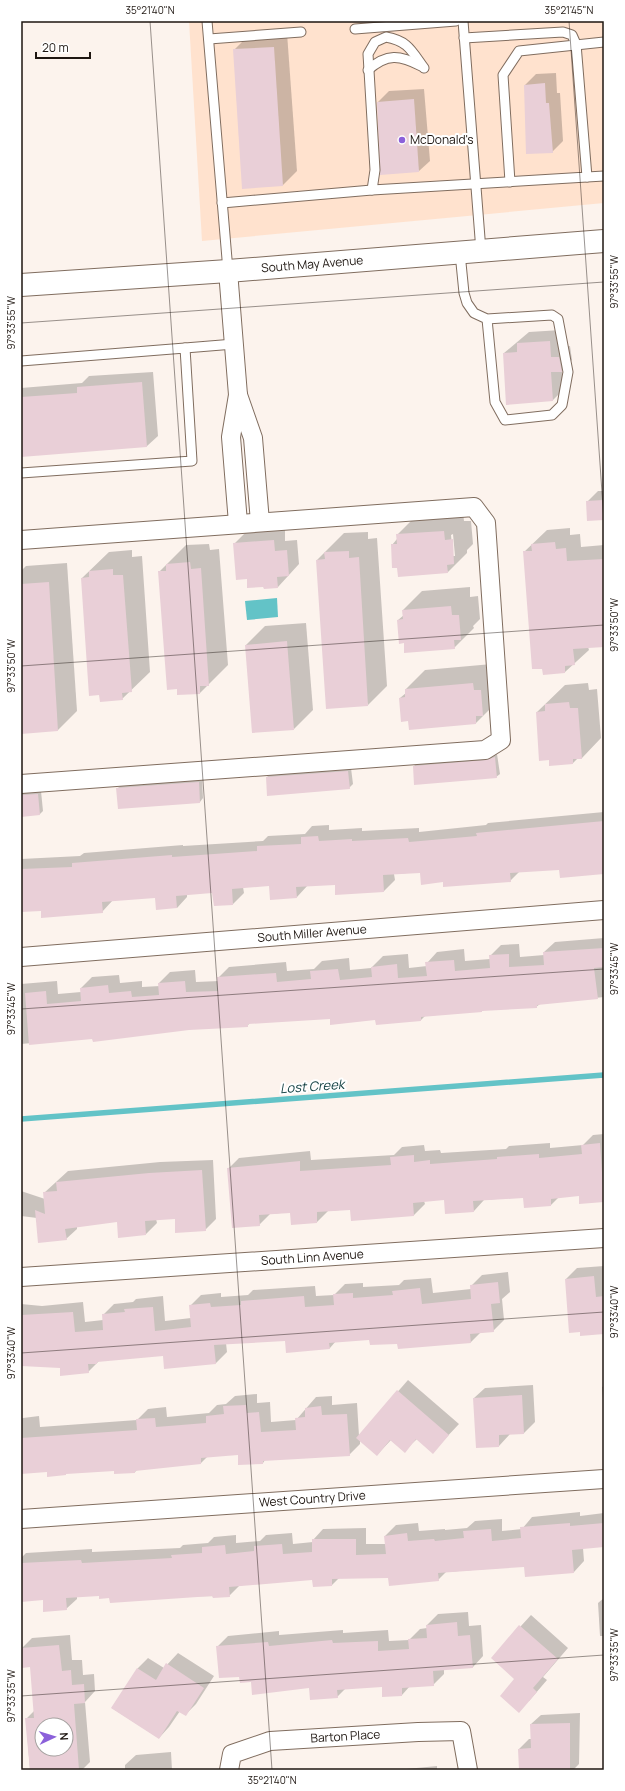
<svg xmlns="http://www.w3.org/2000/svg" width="625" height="1791" viewBox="0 0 625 1791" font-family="Manrope,sans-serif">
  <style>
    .built { fill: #ffe2ce }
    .water { fill: #63c3c7 }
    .shadow { fill: #0003; fill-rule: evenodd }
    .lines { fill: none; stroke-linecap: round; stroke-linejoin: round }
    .stream { stroke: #63c3c7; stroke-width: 5.5 }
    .building { fill: #e9cfd7; fill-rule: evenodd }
    .lane-casing { stroke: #806d5f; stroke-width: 11 }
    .street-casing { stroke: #806d5f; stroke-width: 20 }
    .secondary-casing { stroke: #806d5f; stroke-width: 24 }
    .lane { stroke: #fff; stroke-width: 9 }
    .street { stroke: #fff; stroke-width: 18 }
    .secondary { stroke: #fff; stroke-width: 22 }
    .ticks { fill: none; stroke: #1e1611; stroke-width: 1; stroke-opacity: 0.45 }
    .poi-dot { fill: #8b60da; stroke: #fff; stroke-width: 1.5 }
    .labels { text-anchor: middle; stroke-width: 4; stroke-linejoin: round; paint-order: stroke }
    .poi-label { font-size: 12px; fill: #1e1611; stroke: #fff; text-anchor: start }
    .street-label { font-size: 12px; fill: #1e1611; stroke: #fff }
    .water-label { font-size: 13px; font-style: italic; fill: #0f3d3f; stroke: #fff }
    .neatline { fill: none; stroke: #1e1611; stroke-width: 1.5 }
    .ticks-label { font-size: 10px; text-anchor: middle; fill: #1e1611 }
  </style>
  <rect width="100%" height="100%" fill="#fcf3ed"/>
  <polygon class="built" points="189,21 604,21 604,203 202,241"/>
  <polygon class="water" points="277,598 278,617 247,620 245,601"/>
  <g class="shadow">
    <polygon points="287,33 297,171 283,185 243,188 234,50 248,36"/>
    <polygon points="556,73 557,93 560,93 563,141 552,152 525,85 536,74"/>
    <polygon points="424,89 430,161 419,171 378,102 389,91"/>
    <polygon points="561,330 562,347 570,346 572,360 562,370 563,390 552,401 504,353 529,332"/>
    <polygon points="153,372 158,436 147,446 21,456 21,388 82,383 89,376"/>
    <polygon points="598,491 604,491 604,519 587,502"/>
    <path d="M463,512L464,521H471L473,544L467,550V553L448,572L392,545L397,539V535L416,516ZM453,534L455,556H453L451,535Z"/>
    <polygon points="570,528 570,535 580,534 581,547 604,545 604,646 588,647 589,650 565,672 544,674 524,552 547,530"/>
    <polygon points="285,529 285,541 297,540 299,564 278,587 248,578 234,544 245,533"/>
    <polygon points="368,532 368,539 377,538 387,686 368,705 317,560 344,533"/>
    <polygon points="209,544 210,550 219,549 228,665 200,693 159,572 186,545"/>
    <polygon points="132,550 132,557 142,556 150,672 122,699 100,694 82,578 109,552"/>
    <polygon points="67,563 77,711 58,730 21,733 21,571 26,566"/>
    <polygon points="470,587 470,597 478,596 480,619 473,626 474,628 454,648 405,642 398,620 404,615 403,610 422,591"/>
    <polygon points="306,623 313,710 294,729 246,645 265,626"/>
    <polygon points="492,664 495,704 476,723 409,720 400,698 406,693 406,689 425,670"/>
    <polygon points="588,683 589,690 597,689 601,738 582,758 578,758 573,763 537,712 565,685"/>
    <polygon points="497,754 500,774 496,777 414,766 417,763 490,757"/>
    <polygon points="351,768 353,784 349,788 267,777 270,774"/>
    <polygon points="202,779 203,798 200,802 117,789 121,785"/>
    <polygon points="41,791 43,811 40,814 21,816 21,792"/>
    <polygon points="604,812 604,860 560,869 520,871 510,881 444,881 421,872 394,874 395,880 384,891 336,884 308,885 297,897 270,885 243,887 244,893 233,904 213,892 187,894 187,897 177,908 156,897 113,900 102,912 42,910 21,911 21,859 80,856 84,853 183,845 183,846 263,841 268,836 305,834 312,826 329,825 329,830 362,828 362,831 419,828 419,832 486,825 488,823"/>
    <polygon points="604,938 604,997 540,1004 536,1007 484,1010 482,1011 425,1016 421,1020 331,1018 250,1023 247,1026 189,1029 21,1044 21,984 57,981 58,994 81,992 81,988 92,977 119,975 120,983 142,981 142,987 160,986 159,983 170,972 195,970 196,982 219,981 218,978 229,967 286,962 287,971 314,969 322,961 349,958 350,970 371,968 383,956 408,954 409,968 427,966 427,963 437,952 464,949 465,961 490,959 490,956 501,945 519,944 520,957 544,955 544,952 555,942"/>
    <polygon points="604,1134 604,1201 580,1203 579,1195 559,1197 551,1205 524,1197 484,1200 474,1211 445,1199 424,1201 425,1204 414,1215 351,1209 328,1211 317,1222 291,1212 270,1214 259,1225 228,1169 239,1158 310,1151 311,1160 394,1155 402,1147 424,1145 425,1151 440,1150 441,1153 506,1149 509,1146 550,1143 550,1148 583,1145 593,1135"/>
    <polygon points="213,1160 216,1219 205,1230 176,1218 156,1219 157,1223 146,1234 117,1220 77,1226 77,1229 66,1239 37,1218 21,1216 21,1191 45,1199 44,1193 68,1171 160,1162"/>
    <polygon points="604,1266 604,1333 566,1279 577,1268"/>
    <polygon points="508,1272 510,1292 502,1299 504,1320 493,1331 481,1332 471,1342 399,1348 398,1342 370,1339 336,1341 330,1348 286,1340 226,1343 227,1352 216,1363 164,1355 99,1361 88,1372 60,1367 21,1364 21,1304 42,1306 83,1302 85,1322 103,1320 103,1315 114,1304 133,1302 136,1299 163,1296 165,1321 191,1318 190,1306 201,1295 221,1293 221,1297 248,1295 253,1290 315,1286 316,1296 334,1295 345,1284 363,1283 363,1287 399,1285 404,1280 431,1278 433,1293 471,1289 471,1286 482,1275"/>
    <polygon points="408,1380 459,1424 443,1441 417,1439 404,1451 391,1440 377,1455 360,1440 360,1444 349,1455 265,1460 263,1463 238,1454 208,1456 201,1463 137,1470 135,1472 115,1470 67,1473 47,1471 21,1473 21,1419 23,1418 39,1416 40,1427 137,1420 148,1409 166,1407 167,1417 209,1413 217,1405 226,1404 235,1396 257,1394 257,1403 270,1402 271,1422 296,1420 316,1397 332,1396 332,1405 357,1403 359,1436"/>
    <polygon points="533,1385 535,1422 524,1433 510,1434 499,1446 474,1398 485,1388"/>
    <polygon points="604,1386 604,1411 602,1387"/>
    <polygon points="580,1512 580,1516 604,1513 604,1546 583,1548 584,1561 574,1572 525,1566 446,1572 438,1580 389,1577 339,1578 332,1585 313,1579 240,1585 229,1596 110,1597 100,1594 77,1596 77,1599 66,1609 44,1599 21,1601 21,1558 26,1553 92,1549 92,1552 180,1548 183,1545 208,1543 214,1537 236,1535 236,1543 260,1541 266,1535 292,1533 293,1544 313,1542 313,1540 323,1529 366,1528 366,1544 386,1544 385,1536 396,1525 418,1523 419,1531 445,1529 445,1530 467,1528 475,1521 502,1519 502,1531 522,1529 532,1517"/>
    <polygon points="604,1598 604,1636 600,1636 598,1603"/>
    <polygon points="468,1612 469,1626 481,1625 483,1656 473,1667 444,1669 444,1674 433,1685 410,1686 402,1695 383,1686 346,1688 337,1697 310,1687 252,1681 240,1676 217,1647 228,1636 279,1631 279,1635 343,1630 343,1633 388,1630 389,1641 409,1640 420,1629 427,1628 427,1625 438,1614"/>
    <polygon points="531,1615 568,1648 543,1677 547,1680 529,1701 516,1679 492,1658"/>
    <path d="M70,1635L72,1660H82L83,1675L94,1674L95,1691L85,1702L90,1762L82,1770H30L26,1719L35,1710L31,1666L23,1667L21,1649L32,1638ZM42,1725H66V1749H42Z"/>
    <polygon points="178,1653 214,1676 196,1704 185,1715 180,1711 169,1727 159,1738 112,1708 138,1668 148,1658 164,1668"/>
    <polygon points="580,1713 579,1764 573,1770 520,1770 519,1749 529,1739 532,1739 531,1724 541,1715"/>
    <polygon points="171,1752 172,1770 188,1770 125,1770 125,1765 136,1755"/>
    <polygon points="437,1766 437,1770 396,1770"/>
  </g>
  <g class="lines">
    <polyline class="stream" points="21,1119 604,1075"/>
  </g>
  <g class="building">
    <polygon points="274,47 283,186 242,189 233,49"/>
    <polygon points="545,83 546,103 549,103 553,153 526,154 524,85"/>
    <polygon points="414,99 419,172 380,175 377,102"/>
    <polygon points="550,341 551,357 559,357 562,372 551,372 553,401 506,405 503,353 517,352 517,343"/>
    <polygon points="142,382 147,447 21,457 21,397 77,393 77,387"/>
    <polygon points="604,500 604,520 587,521 586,501"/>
    <polygon points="444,531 445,540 453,539 454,564 447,565 448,573 398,577 397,568 392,568 391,544 397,544 396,534"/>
    <polygon points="274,540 275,551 287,550 289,576 277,577 278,588 264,589 263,587 247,588 247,579 236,580 233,543"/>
    <polygon points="555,542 556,549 566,548 567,561 604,559 604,647 573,649 575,665 565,666 565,673 543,675 542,669 532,669 523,551 532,551 531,544"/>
    <polygon points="349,551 349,558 359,557 368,706 326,709 316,560 325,559 324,552"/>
    <polygon points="190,562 191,569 201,568 209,686 200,686 200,694 177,695 177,689 167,690 158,571 166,571 166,564"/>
    <polygon points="113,569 113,575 123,575 132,692 122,693 123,700 100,702 99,695 89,696 81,578 89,577 89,571"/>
    <polygon points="49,582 58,731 21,734 21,584"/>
    <polygon points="451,606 452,615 459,615 461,640 454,640 455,649 404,653 404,643 399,644 397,620 403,619 402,610"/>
    <polygon points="287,641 294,730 252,733 245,645"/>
    <polygon points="473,683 474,690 481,690 483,716 476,716 476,724 409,730 408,721 401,722 399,698 405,697 405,689"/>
    <polygon points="569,702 570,708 578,708 582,759 573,759 573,764 549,766 549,760 539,761 536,712 545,711 545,704"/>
    <polygon points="495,757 497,778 414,785 413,766 486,760"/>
    <polygon points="348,771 350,789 267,796 266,777"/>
    <polygon points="199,782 200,803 118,809 116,788"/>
    <polygon points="38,794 40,815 21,817 21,795"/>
    <polygon points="604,821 604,874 560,878 559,870 510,873 511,882 443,887 443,882 421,885 420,873 383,875 384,892 335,895 335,885 296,887 297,898 270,900 269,886 232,889 233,905 214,906 212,893 176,896 177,908 156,910 155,898 102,902 103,913 41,918 41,911 21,912 21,869 72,867 72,863 172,855 172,857 257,851 257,846 301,844 301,837 318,836 319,841 352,839 352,841 408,838 409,842 477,836 476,833"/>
    <polygon points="604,948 604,967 594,968 598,999 537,1005 537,1008 482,1011 482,1012 421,1017 421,1021 376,1025 375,1020 330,1025 330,1019 248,1024 248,1027 189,1030 93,1042 92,1039 29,1045 25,993 46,991 47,1004 81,1001 80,988 108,985 109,993 131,991 132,997 159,995 158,983 185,981 186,992 218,991 217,977 276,973 277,982 311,979 310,971 338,969 340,980 372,977 371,967 397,964 398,978 427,976 425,962 454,960 455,971 490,968 489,955 509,954 509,967 544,965 543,952"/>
    <polygon points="600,1143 604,1202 579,1204 579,1196 551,1199 551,1206 524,1208 523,1198 473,1201 474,1212 445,1214 444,1200 413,1203 414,1216 351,1221 350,1210 317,1212 317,1223 291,1225 290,1213 259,1215 260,1226 232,1228 227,1168 300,1161 300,1171 391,1165 390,1157 414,1155 414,1162 430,1160 430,1164 497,1159 497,1157 539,1154 539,1158 582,1154 581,1145"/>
    <polygon points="202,1170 206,1231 175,1233 175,1219 145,1221 146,1235 118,1238 117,1222 65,1229 67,1240 38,1243 35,1210 45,1214 43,1192 57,1191 56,1182 149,1173"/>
    <polygon points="594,1276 596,1297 604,1296 604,1334 580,1336 580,1332 569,1333 565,1279"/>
    <polygon points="498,1282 500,1303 491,1304 494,1332 470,1334 471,1343 398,1349 397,1344 370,1345 369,1340 329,1343 330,1349 286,1353 285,1341 214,1345 216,1364 164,1369 163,1356 97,1362 97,1364 88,1364 89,1373 60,1376 60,1368 21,1366 21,1315 73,1312 75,1332 103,1330 102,1314 125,1312 124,1309 153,1307 155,1331 191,1327 189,1305 210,1303 211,1307 241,1305 241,1301 304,1296 305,1307 334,1305 333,1294 353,1293 353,1298 393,1295 392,1291 420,1288 422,1304 471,1299 470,1285"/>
    <polygon points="397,1390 449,1435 433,1454 416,1439 405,1453 390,1440 377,1456 356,1438"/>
    <polygon points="522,1395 524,1434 499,1435 499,1447 476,1448 473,1398"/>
    <polygon points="246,1405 247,1413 259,1412 261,1432 296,1430 295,1418 305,1417 305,1408 321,1406 322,1415 347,1414 350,1456 263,1461 263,1464 238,1465 238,1455 201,1458 201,1464 135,1471 135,1473 114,1474 114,1471 66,1474 66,1475 47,1477 47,1472 21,1474 21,1438 137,1430 136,1419 155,1418 156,1427 206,1423 206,1416 224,1414 223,1406"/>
    <polygon points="570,1523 570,1526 604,1523 604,1547 572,1550 574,1573 525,1577 524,1567 438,1573 439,1581 389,1586 388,1578 332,1579 332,1586 313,1587 312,1580 229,1587 230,1597 213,1598 212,1596 110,1603 109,1598 99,1599 99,1596 66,1598 67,1610 43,1612 43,1600 21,1602 21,1563 81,1560 82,1563 172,1558 171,1555 202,1553 202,1547 225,1545 226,1554 254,1551 254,1546 282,1544 283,1554 312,1552 312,1539 356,1539 356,1555 386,1554 384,1536 407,1533 408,1541 434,1539 435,1541 464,1538 463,1531 491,1529 492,1541 521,1538 520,1527"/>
    <polygon points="457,1622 458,1636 470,1635 473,1668 433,1671 434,1686 402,1688 402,1696 382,1697 382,1687 337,1690 338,1698 310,1700 309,1688 252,1695 251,1682 240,1683 239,1677 219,1678 216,1646 268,1642 269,1646 332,1640 333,1643 378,1641 378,1651 409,1649 408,1639 427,1638 426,1625"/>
    <polygon points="519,1625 558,1659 533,1688 537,1692 519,1713 500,1696 514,1679 491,1658"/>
    <path d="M59,1645L62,1671L71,1670L72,1685L84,1684L85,1703L74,1704L79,1770H30L25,1718H34L30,1667L22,1668L21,1648ZM42,1725H66V1749H42Z"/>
    <polygon points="166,1663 204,1688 186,1716 177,1711 159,1739 111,1708 137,1668 156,1680"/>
    <polygon points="570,1723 570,1770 519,1770 518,1749 531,1748 530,1724"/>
  </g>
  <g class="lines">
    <defs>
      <g id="lane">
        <polyline points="207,21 228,271"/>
        <polyline points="463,21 481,251"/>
        <polyline points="355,29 456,21"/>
        <polyline points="209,39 301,32"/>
        <path d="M424,68C411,50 408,41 386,37L375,42L368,54L375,170L372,190L587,177L576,44L572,35L563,32L464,38"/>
        <path d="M368,70C387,53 400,55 421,66"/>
        <polyline points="587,177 604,176"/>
        <polyline points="510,182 503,75 519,51 604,42"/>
        <polyline points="222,203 372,190"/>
        <polyline points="460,253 464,293 467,303 474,313 487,319 552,315 558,319 568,372 562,405 552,415 505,420 495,402 487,319"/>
        <polyline points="185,348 234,344"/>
        <polyline points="21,361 185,348 192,461 21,473"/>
      </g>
      <g id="street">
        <polyline points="228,271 238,395 231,437 238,523"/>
        <polyline points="238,395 253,438 260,522"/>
        <polyline points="21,540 474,507 486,523 501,740 485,750 21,784"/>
        <path id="s1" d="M21,957L604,910"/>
        <path id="s2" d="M21,1277L604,1238"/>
        <path id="s3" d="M21,1519L604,1479"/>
        <path id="s4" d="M229,1770L232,1754L270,1741L418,1732L461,1731L468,1770"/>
      </g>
      <g id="secondary">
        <path id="s5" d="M21,285L228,271L604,241"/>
      </g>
    </defs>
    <use href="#lane" class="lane-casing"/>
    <use href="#street" class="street-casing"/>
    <use href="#secondary" class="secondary-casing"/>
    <use href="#lane" class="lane"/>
    <use href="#street" class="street"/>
    <use href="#secondary" class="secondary"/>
  </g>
  <path class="ticks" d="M150,21L272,1770M569,21L604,521M21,323L604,282M21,666L604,625M21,1009L604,969M21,1353L604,1312M21,1696L604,1655"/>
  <circle class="poi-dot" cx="402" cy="140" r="4"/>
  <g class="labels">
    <g class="poi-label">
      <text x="410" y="144">McDonald's</text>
    </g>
    <g class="street-label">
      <text dy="4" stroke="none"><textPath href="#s5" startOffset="292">South May Avenue</textPath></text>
      <text dy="4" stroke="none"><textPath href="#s1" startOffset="292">South Miller Avenue</textPath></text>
      <text dy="4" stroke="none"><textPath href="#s2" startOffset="292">South Linn Avenue</textPath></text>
      <text dy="4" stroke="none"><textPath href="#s3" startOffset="292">West Country Drive</textPath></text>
      <text dy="4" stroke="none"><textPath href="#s4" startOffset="132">Barton Place</textPath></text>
    </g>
    <g class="water-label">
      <text transform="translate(312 1086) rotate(-4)" y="5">Lost Creek</text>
    </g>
  </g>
  <rect width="625" height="1791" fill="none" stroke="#ffffff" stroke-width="44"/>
  <g transform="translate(54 1737) rotate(86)"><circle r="19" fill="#ffffff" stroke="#a5a2a0"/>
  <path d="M0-3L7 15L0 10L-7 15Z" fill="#8b60da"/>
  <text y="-6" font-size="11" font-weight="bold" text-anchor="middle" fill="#1e1611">N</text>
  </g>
  <path d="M36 52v6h54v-6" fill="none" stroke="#1e1611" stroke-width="2"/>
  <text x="42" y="52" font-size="12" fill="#1e1611" stroke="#ffffff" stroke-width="3" paint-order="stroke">20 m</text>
  <rect x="22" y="22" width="581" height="1747" class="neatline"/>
  <g class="ticks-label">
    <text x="150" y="14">35°21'40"N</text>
    <text x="569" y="14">35°21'45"N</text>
    <text transform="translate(614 282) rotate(-90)" y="4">97°33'55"W</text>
    <text transform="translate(11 323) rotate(-90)" y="4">97°33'55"W</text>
    <text transform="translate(614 625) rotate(-90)" y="4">97°33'50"W</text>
    <text transform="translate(11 666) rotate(-90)" y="4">97°33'50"W</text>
    <text transform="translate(614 969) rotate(-90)" y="4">97°33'45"W</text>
    <text transform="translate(11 1009) rotate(-90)" y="4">97°33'45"W</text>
    <text transform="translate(614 1312) rotate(-90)" y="4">97°33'40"W</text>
    <text transform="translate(11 1353) rotate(-90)" y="4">97°33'40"W</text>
    <text transform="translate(614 1655) rotate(-90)" y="4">97°33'35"W</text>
    <text transform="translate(11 1696) rotate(-90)" y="4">97°33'35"W</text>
    <text x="272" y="1784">35°21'40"N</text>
  </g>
</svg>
